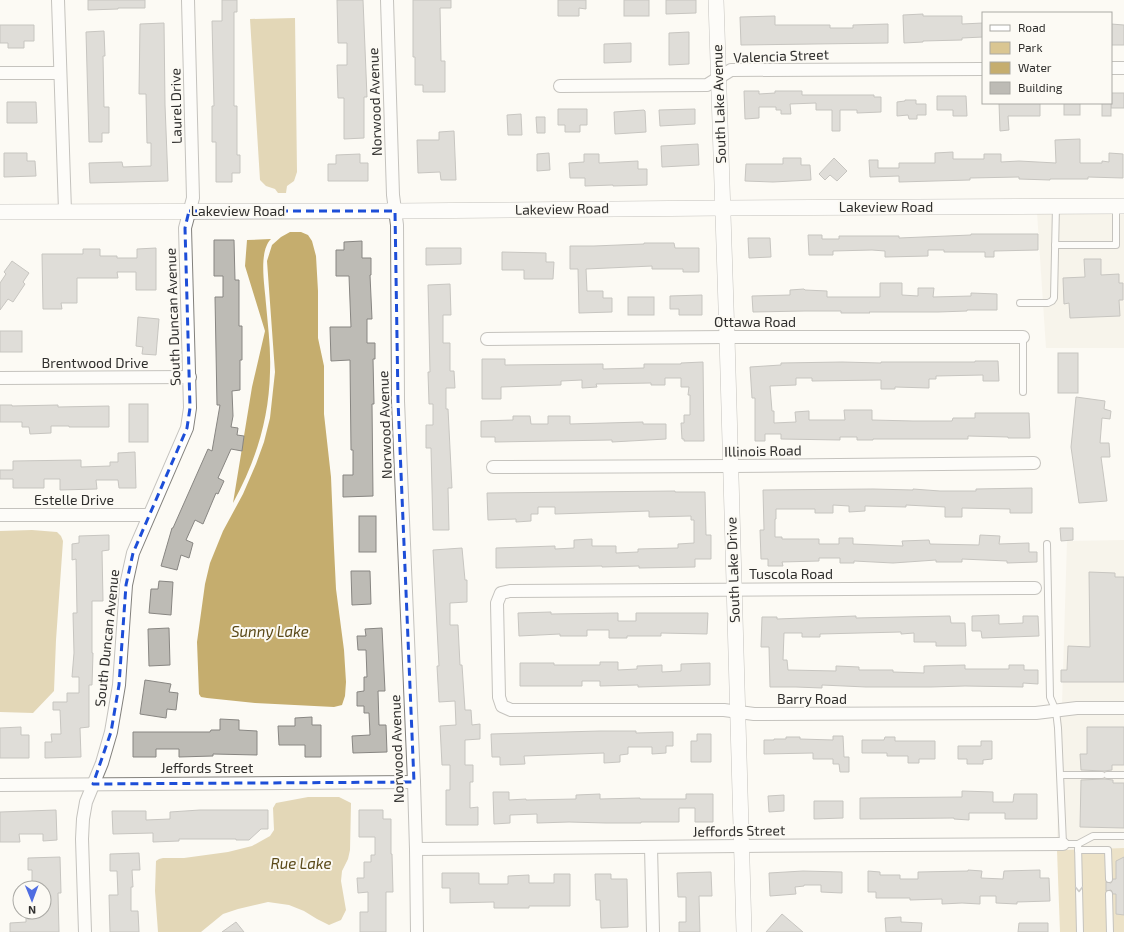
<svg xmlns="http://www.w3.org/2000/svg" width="1124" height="932" viewBox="0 0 1124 932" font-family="'Exo 2',sans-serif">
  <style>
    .built { fill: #f2ede0 }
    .green { fill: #dac692 }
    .water { fill: #c5ad6e }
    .building { fill: #bdbbb5; stroke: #888682 }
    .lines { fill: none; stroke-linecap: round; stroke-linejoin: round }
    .service-casing { stroke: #83817c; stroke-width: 8 }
    .minor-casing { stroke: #83817c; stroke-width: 14 }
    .tertiary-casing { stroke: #83817c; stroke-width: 16 }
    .service { stroke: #fff; stroke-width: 6 }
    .minor { stroke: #fff; stroke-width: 12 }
    .tertiary { stroke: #fff; stroke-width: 15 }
    .oneway { stroke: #989796 }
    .marked { fill: none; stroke: #1d4ed8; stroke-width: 3; stroke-dasharray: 8 5; stroke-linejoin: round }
    .labels { text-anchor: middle; stroke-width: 4; stroke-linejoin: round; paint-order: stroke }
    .street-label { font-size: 14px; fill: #302f2d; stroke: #fcfaf4 }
    .water-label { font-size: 15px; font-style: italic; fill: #5a4918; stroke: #fcfaf4 }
  </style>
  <rect width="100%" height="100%" fill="#fcfaf4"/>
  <g class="built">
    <polygon points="1037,212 1124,212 1124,348 1046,348"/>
    <polygon points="1124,540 1124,702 1077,702 1062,704 1067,541"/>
    <polygon points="1077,714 1124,714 1124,848 1068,849 1068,838 1057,838 1061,716"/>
  </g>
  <polygon class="green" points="1124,848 1124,932 1060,932 1057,850"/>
  <g class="water">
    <polygon points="295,18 297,172 294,181 287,186 286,193 278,193 275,189 266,186 260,180 250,19"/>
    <polygon points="290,232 301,232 308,235 312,241 316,256 318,291 318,338 324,366 324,414 331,477 334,548 336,589 344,650 346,682 345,696 342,705 334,707 255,703 207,698 201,697 199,694 197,642 205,584 210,563 223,531 243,494 256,464 264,442 270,418 275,372 267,261 272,245 281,237"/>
    <path d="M271,239C258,252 265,287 266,304C268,327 271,349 270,372C269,419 256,461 233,503L252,387L265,331L245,266L247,240Z"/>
    <polygon points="32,530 57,532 61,536 63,541 56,640 54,691 33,713 0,712 0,531"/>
    <polygon points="308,797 339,797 351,803 350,850 348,859 342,871 341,881 346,910 341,920 329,925 317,919 304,911 289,905 268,902 238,909 223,914 201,932 158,932 155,891 156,861 159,859 163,858 184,858 228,852 252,846 270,836 274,830 273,808 276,803"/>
  </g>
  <g class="building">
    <polygon points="88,0 145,0 145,8 118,8 118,9 88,10"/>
    <polygon points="222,0 237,0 237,12 234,12 234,106 237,106 237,155 240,155 240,173 232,173 232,182 216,182 216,142 212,142 212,106 214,106 212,21 222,21"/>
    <polygon points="337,0 363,0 367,97 364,97 364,138 344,139 344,98 338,98 337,65 347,65 347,43 338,43"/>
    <polygon points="413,0 451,0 451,8 440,8 441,61 445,61 445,92 423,92 423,85 415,85 415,57 413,57"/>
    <polygon points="558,0 586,0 586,9 579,8 579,16 558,16"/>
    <rect x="624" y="0" width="25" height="16"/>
    <polygon points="666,0 696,0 696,13 666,14"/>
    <polygon points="923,14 923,16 962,16 962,24 983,23 983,37 962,38 962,40 923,41 923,42 904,43 903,15"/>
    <polygon points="775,16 775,25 830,25 830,28 853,28 853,25 888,24 888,43 741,45 740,17"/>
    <polygon points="164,23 165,105 168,181 90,183 89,163 122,162 123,167 151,166 151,143 147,143 146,94 139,94 140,24"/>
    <polygon points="1111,24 1124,25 1124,45 1111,45"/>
    <polygon points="0,25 34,25 34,41 24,41 24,48 8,48 8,43 0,43"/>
    <polygon points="104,31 105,56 103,56 104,107 109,107 109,133 102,133 102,142 89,142 86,32"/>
    <polygon points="689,32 689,64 669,65 669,33"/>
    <polygon points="631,43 631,62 604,63 604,44"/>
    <polygon points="744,91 759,91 759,94 775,93 775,91 802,91 802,95 874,95 874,97 881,97 881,112 857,113 857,110 840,110 840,131 832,131 832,110 816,110 816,103 790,104 791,114 781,114 781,110 776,110 776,107 759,107 759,118 745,119"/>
    <rect x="1111" y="93" width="13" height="15"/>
    <polygon points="937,96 966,96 967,116 953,116 953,110 937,110"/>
    <polygon points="905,100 916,100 916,104 926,104 926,115 917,115 917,119 909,119 908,115 897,116 897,102 905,101"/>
    <polygon points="7,102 36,102 37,123 7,123"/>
    <polygon points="999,103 1040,103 1040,116 1008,116 1009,130 1000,131"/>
    <rect x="1064" y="103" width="16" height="12"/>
    <rect x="1102" y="103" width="9" height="13"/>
    <polygon points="558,109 587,109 587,125 580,125 580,132 565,132 565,125 558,125"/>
    <polygon points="695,109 695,124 660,126 659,110"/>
    <polygon points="644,110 645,111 646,132 615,134 614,112"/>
    <polygon points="521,114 522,135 508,135 507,115"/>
    <polygon points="536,117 545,117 545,133 537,133"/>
    <polygon points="454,131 456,180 441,180 440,172 418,173 417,140 439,140 439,132"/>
    <polygon points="1080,139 1080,163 1102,163 1102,161 1109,162 1109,153 1123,154 1123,178 1088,177 1088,179 1050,179 1050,180 1019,179 1019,177 970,178 970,180 899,182 899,176 870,177 869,160 878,160 878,168 899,168 899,163 935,163 935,153 953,152 953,159 984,159 984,154 1001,154 1001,162 1019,161 1056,163 1055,140"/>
    <polygon points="698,144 699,165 662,167 661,146"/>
    <polygon points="4,153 27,153 27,161 35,161 36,176 4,177"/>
    <polygon points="549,153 550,170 537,171 537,154"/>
    <polygon points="360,154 360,163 368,163 368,181 328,181 328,164 336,164 336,155"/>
    <polygon points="584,154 599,154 599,163 638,161 638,169 647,169 647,185 613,186 613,185 585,186 585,178 570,178 569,163 584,162"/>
    <polygon points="783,158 801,158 801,165 810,165 811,180 773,182 745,181 746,164 783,164"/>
    <polygon points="834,158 847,171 837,181 830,175 825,180 819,174"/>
    <polygon points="971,234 1038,234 1038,250 994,251 994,257 985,257 985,252 944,252 944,250 928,250 928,256 885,257 885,251 872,250 833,251 833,255 809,255 808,235 822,235 822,239 839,239 839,236 899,236 899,238 971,235"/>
    <polygon points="748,238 770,238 771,257 749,258"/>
    <polygon points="214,240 234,240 235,280 239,280 239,326 242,326 242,360 240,360 240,390 232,391 233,416 231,427 238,428 237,435 244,436 242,451 231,449 218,478 224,481 218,494 216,493 203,524 195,520 186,540 193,543 189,558 181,555 177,570 161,566 172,528 173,528 208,449 212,451 220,405 217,405 215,297 223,297 223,276 214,276"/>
    <polygon points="362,241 362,258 371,258 371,275 370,275 372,319 367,319 367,343 375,343 375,359 373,359 374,404 372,404 373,496 343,497 343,475 353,475 353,450 351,450 350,360 331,361 330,327 351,327 349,276 336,276 336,250 344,250 344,242"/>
    <polygon points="644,243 674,243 675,248 699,248 699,272 683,272 683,269 652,269 652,266 586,269 587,291 603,291 603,298 612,298 612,312 579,313 578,269 570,269 570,246 594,246 644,244"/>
    <polygon points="156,248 156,290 136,290 136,272 117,272 118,278 77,278 77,303 61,303 62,309 43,309 42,254 83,254 83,249 100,249 100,256 117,256 117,258 137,258 137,249"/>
    <polygon points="426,248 461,248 461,264 426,265"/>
    <polygon points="502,252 546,253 546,262 554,262 553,279 524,279 524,270 502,270"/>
    <polygon points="1084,259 1101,259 1101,275 1119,274 1119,283 1123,283 1123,300 1119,300 1120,316 1070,318 1069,303 1064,304 1063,278 1085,277"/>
    <polygon points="12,261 29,273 23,282 25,284 13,302 8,299 0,310 0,283 6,274 4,272"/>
    <polygon points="880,283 902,283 902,295 918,296 918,288 934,288 933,297 971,296 971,293 997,294 997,310 967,310 967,311 938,312 869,312 870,313 841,313 841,311 805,311 753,312 752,296 790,295 790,290 804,289 805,290 827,291 827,297 880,297"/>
    <polygon points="450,284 451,315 443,315 443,343 450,343 450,371 454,371 455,388 446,388 446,409 448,409 452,488 448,488 449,530 433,530 431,448 426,448 426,425 433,425 433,404 429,404 428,372 430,372 428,285"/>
    <polygon points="702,295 702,315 679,315 679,309 670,309 670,296"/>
    <rect x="628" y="297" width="26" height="18"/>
    <polygon points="138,317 159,319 156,355 142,354 143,347 136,346"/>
    <rect x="0" y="331" width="22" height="21"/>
    <rect x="1058" y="353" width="20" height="40"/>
    <polygon points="482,359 505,359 505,365 603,364 603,369 644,368 644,364 681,364 681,363 703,362 704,441 684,441 684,439 682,439 681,423 684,423 684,415 690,415 690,395 688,395 689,387 681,387 681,378 665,378 665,385 651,385 651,383 596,384 597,387 582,388 582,380 561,381 561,385 501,387 501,399 482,399"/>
    <polygon points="975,361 998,361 999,381 983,381 983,375 936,376 936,379 929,379 929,388 895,387 895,389 881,389 881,380 812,381 812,378 796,378 796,385 770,386 772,411 774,411 774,423 796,422 795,412 809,411 809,420 845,420 844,410 872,410 872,420 913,421 952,421 953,418 975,418 975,413 1029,413 1030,438 1008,438 1008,437 968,436 968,439 873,439 873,440 857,440 857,437 840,437 840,440 781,439 781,434 765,434 765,441 755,441 755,398 752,398 750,367 781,365 781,363 842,362 881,363 881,362 975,362"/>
    <polygon points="1076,397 1105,401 1104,409 1111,411 1110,419 1102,418 1100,443 1109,443 1110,457 1101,457 1107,501 1079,503 1071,447"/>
    <rect x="129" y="404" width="19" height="38"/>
    <polygon points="0,405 12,405 12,406 58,405 58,407 109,406 109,427 69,427 69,426 51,426 51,433 30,434 29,427 22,427 22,422 0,422"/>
    <polygon points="513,416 530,416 531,424 548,424 548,416 570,416 570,424 643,422 643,424 666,424 666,439 612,442 612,440 495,442 495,437 481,437 481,421 513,420"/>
    <polygon points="135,452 136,488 119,488 118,480 96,480 97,489 60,490 60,479 44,479 44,488 13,488 13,479 0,479 0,470 13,470 13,461 81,460 81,467 110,466 110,462 118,462 118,453"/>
    <polygon points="1032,488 1032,513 1010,513 1010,509 962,508 962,517 945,517 945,507 906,505 906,507 865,506 865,511 849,512 849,506 833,505 833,513 815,513 815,509 776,509 776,519 775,519 775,537 782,537 782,539 819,539 819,544 839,544 839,538 853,538 853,544 903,546 902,541 929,540 930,544 979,545 980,535 1000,536 999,544 1029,543 1029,552 1037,552 1037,562 1007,563 1007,561 962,559 962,562 936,562 936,560 893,563 854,561 854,563 840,563 840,558 819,558 819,561 782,562 783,566 768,566 768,559 761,559 760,530 764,530 763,490 873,489 913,490 913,489 940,491 976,491 976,489"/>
    <polygon points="675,491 675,492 705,492 706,535 711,535 711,559 695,559 695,567 639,568 639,566 602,567 602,566 496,568 496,548 555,546 555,549 574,548 574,540 592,539 592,546 616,546 616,553 638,552 638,549 678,548 678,544 694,543 694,520 691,520 691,516 649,517 649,511 555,514 555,507 538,507 538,514 531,514 531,521 516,522 516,519 488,520 487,493"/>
    <rect x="359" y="516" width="17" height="36"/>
    <polygon points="1060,528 1073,528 1073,540 1061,541"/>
    <polygon points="109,535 109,550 102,551 103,601 92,601 92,653 93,653 92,685 89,685 89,727 80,728 81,757 45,758 45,742 52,742 51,734 61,734 60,710 53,710 53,702 67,702 67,693 79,693 79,677 72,677 74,653 73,613 77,613 76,559 72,560 72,544 79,543 79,536"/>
    <polygon points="462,548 465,580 467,580 467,602 450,603 450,625 458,625 460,665 462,665 465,710 471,710 472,725 480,724 480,739 465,740 465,765 473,765 473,782 470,782 470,808 478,807 478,825 446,825 446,790 450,790 450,765 442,765 440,726 456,725 455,701 439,702 437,666 439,666 433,550"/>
    <polygon points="351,571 370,571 371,604 352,605"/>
    <polygon points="1089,572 1115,573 1115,577 1124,577 1124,682 1061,682 1061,670 1067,670 1068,646 1090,647"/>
    <polygon points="159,581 173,582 171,615 149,613 151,589 158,589"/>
    <polygon points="551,612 551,614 618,613 618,621 636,621 636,613 708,613 707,634 661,633 661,636 627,636 627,638 609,638 609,630 587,630 587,636 560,636 560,634 519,636 518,613"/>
    <polygon points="999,615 999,624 1023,623 1023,616 1038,616 1039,636 982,638 981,631 972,631 972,616"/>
    <polygon points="856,616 856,618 950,616 951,623 965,623 966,646 936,646 936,642 914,642 914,633 901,634 901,632 820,634 820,637 802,637 802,633 784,633 783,660 787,660 788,670 836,671 836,666 859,667 859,670 893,670 893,672 924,673 924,666 965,665 965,669 1009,669 1009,665 1024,665 1024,670 1038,670 1038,684 1023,683 1023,687 965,686 931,687 866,687 822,685 822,688 796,687 770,687 769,647 761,647 762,617 777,617 777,619"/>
    <polygon points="169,628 170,665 149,666 148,629"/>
    <polygon points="382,628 385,691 378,691 379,725 386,725 387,752 353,753 352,736 370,735 369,713 364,713 364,706 357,706 357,692 364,691 364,677 367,677 366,650 358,650 357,636 366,636 365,629"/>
    <polygon points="600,662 618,662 618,670 637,669 637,666 662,665 662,672 681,671 681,664 710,663 710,685 638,687 638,685 600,686 600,681 582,681 582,686 520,686 520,663 554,663 554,665 600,665"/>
    <polygon points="145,680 171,684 169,692 178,693 176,710 167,709 166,718 140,714"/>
    <polygon points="312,717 312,725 321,725 321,757 305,757 305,745 279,745 278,726 295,726 295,718"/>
    <polygon points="220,719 239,720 239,730 257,731 257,755 213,754 213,756 179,757 179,749 156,749 156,757 133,757 133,732 210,732 211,730 220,730"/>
    <polygon points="21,727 21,735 29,735 29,758 0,758 0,728"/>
    <polygon points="1087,727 1124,727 1124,765 1112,765 1112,770 1104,771 1081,770 1080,754 1087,754"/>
    <polygon points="600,731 636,731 636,733 673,732 673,746 666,746 666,753 652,754 652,747 628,747 628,754 620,755 620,762 604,763 604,753 524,756 525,764 500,765 500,757 492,757 491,734"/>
    <polygon points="697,734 711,734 711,762 691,762 691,741 697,741"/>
    <polygon points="833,736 843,736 844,757 849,757 849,772 840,772 839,764 833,764 833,759 813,759 813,753 764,754 764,740 774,740 774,739 786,739 786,737 800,737 800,739 833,740"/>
    <polygon points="885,737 895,737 895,741 935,741 935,759 919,759 919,763 908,763 908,756 887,756 887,753 862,753 862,740 884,740"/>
    <polygon points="981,741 992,741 992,759 983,760 983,764 967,764 967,759 958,759 958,746 981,746"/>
    <polygon points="1104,779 1113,780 1113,783 1124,783 1124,828 1080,827 1081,780"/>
    <polygon points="962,791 993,792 993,802 1013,802 1014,794 1037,794 1037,819 1005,819 1005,813 969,813 969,820 954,819 954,818 860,819 860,798 962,797"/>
    <polygon points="493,792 509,792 509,800 526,799 526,800 576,799 576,795 600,794 600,799 640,798 640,799 686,799 686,794 713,794 713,822 695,822 695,808 679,808 679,822 641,822 641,823 606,823 569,822 537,823 537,814 510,815 510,823 494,824"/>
    <polygon points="784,795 784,811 769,812 768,796"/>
    <polygon points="814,801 843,801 843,818 814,819"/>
    <polygon points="56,810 57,840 43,841 43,834 19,834 20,842 0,842 0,812"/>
    <polygon points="200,810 268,810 268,829 261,829 249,840 236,840 236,839 179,839 179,841 153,842 153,833 113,834 112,811 146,811 146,820 170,819 170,812"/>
    <polygon points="359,810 383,810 383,819 391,819 391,854 392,854 393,892 386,892 386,932 360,932 360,912 368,912 368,892 358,893 357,878 364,878 364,862 371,862 371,855 375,855 375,837 359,837"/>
    <polygon points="139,853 140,870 132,870 133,887 131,887 131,911 138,911 139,932 110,932 109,895 118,895 117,871 110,871 110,854"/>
    <polygon points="60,857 61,893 58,893 59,932 10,932 10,923 26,922 26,912 44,912 44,888 40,888 40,886 32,886 32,870 28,870 28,858"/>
    <polygon points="1124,857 1124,915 1116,914 1116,894 1113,894 1111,890 1106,891 1106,882 1111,883 1113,879 1116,879 1116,861"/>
    <polygon points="968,870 982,871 981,878 1003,879 1004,871 1040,870 1040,878 1049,878 1050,901 1017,902 1017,904 996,903 996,896 980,896 980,904 962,903 942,904 942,899 910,900 910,898 876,898 876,892 868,892 868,871 880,872 880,875 900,875 900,879 918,879 918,872 968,871"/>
    <polygon points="803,871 842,872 842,893 821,892 821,885 804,885 804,886 795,887 796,894 770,896 769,873"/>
    <polygon points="711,872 712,896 699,896 700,932 679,932 679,922 686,922 686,897 678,897 677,873"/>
    <polygon points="442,873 479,873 479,884 508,884 508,876 529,875 529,883 554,883 554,874 570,874 570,906 529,906 529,908 494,908 494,902 450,903 450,888 442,888"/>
    <polygon points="595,874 611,874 611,879 627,879 628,927 601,928 600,900 596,900"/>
    <polygon points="782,914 803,932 766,932"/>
    <polygon points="901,917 901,922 922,923 921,932 886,932 885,918"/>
    <polygon points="236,922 244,932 222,932"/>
    <polygon points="1019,923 1048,923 1048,932 1018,932"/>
  </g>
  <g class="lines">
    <defs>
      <g id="service">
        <polyline points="1055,245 1116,245 1116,206"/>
        <polyline points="1020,303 1048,303 1052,301 1054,298 1056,206"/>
        <polyline points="1023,392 1023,337"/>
        <polyline points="1047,544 1050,697 1056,711 1058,728 1063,844 1078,844 1093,836 1124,836"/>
        <polyline points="1061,775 1102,775"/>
        <polyline points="1107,775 1124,775"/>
        <polyline points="1078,844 1080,932"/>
        <polyline points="1078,850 1108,850 1109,879"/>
        <polyline points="1109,894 1110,932"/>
      </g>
      <g id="minor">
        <polyline points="58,0 65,211"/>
        <polyline points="387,0 393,195 397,225 398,401 414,782 416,849 417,932"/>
        <polyline points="1111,68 1124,68"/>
        <polyline points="0,73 60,73"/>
        <polyline points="560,86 707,85 731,70 983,69"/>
        <polyline points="487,339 727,337 1023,337"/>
        <polyline points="0,378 190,377"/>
        <polyline points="493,467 731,466 1034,463"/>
        <polyline points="0,515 148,515"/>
        <polyline points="1035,588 510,591 501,593 497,603 499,697 502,706 511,710 724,710 754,714 1036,713 1077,708 1124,708"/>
        <polyline points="0,785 414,782"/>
        <polyline points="651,847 653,932"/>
        <polyline points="416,849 741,846 1063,844"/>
        <polyline points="85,932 82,839 83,819 86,802 102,763 111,732 119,685 126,585 133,553 187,428 190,408 185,228 193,198 188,0"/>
      </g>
      <g id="tertiary">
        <polyline points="716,0 727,337 744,932"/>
        <polyline points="0,212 395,211 723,208 1124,206"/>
      </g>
    </defs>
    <use href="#service" class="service-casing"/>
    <use href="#minor" class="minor-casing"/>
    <use href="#tertiary" class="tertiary-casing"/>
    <use href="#service" class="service"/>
    <use href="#minor" class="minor"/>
    <use href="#tertiary" class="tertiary"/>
  </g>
  <defs><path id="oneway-chevron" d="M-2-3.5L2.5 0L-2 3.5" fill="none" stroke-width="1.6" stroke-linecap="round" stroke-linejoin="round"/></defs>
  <use class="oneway" href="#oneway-chevron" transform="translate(1079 889) rotate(89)"/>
  <path d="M0 0H1124V932H0ZM189,211H395L398,401L414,782L93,784L111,732L119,685L126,585L133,553L187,428L190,408L185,228Z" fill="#fcfaf4" fill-opacity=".55" fill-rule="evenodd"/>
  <path class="marked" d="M189,211H395L398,401L414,782L93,784L111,732L119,685L126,585L133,553L187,428L190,408L185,228Z"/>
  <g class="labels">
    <g class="street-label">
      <text transform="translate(781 56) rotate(-2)" y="5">Valencia Street</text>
      <text transform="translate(375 102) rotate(-92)" y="5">Norwood Avenue</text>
      <text transform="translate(719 104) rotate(-92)" y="5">South Lake Avenue</text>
      <text transform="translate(176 106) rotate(-91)" y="5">Laurel Drive</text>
      <text x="886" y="212">Lakeview Road</text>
      <text transform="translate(562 209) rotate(-1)" y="5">Lakeview Road</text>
      <text x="238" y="216">Lakeview Road</text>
      <text transform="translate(173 317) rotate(-92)" y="5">South Duncan Avenue</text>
      <text x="755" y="327">Ottawa Road</text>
      <text x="95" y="368">Brentwood Drive</text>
      <text transform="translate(385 425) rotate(-92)" y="5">Norwood Avenue</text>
      <text transform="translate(763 451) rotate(-1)" y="5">Illinois Road</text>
      <text x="74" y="505">Estelle Drive</text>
      <text transform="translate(733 570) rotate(-92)" y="5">South Lake Drive</text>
      <text x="791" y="579">Tuscola Road</text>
      <text transform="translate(107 638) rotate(-84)" y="5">South Duncan Avenue</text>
      <text x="812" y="704">Barry Road</text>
      <text transform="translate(397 749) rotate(-92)" y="5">Norwood Avenue</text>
      <text x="207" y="773">Jeffords Street</text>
      <text transform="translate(739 831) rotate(-1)" y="5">Jeffords Street</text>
    </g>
    <g class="water-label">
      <text x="270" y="637">Sunny Lake</text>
      <text x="301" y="869">Rue Lake</text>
    </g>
  </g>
  <rect x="982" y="12" width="130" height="92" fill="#fcfaf4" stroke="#aaa9a4"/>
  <rect x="990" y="25" width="20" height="6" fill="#ffffff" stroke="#aaa9a4"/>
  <text x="1018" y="32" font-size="12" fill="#302f2d">Road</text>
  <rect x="990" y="42" width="20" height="12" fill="#dac692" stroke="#aaa9a4"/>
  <text x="1018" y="52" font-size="12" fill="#302f2d">Park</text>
  <rect x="990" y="62" width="20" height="12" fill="#c5ad6e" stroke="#aaa9a4"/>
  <text x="1018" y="72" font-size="12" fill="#302f2d">Water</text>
  <rect x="990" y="82" width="20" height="12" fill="#bdbbb5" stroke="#aaa9a4"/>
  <text x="1018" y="92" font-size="12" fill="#302f2d">Building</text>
  <g transform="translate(32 900) rotate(179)"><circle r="19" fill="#fcfaf4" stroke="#aaa9a4"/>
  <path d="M0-3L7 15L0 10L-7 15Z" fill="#4f6de2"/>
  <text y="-6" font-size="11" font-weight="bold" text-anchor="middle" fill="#302f2d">N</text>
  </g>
</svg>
